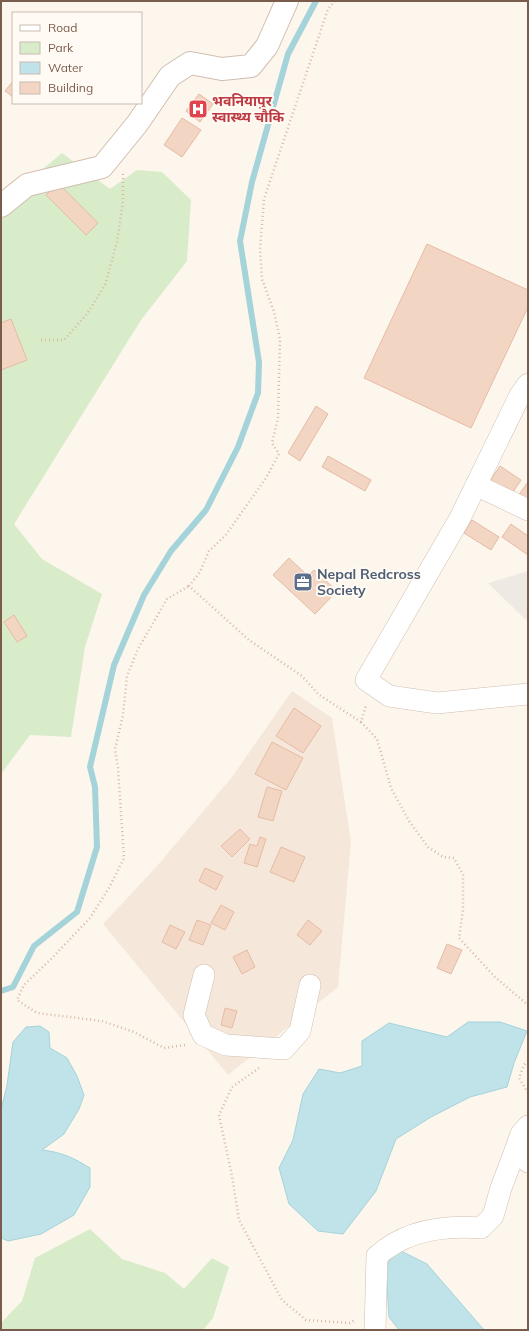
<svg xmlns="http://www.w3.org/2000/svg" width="529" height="1331" viewBox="0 0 529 1331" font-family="Mulish,'Noto Sans Devanagari',sans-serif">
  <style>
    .residential { fill: #f5e8da }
    .industrial { fill: #efe9e4 }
    .green { fill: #d8ecc9 }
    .water { fill: #bfe3e8; stroke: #a5d3da }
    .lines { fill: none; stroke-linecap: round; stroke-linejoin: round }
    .stream { stroke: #a5d3da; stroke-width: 6 }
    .building { fill: #f3d5c3; stroke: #e6bba3 }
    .minor-casing { stroke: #d1beb0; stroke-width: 22 }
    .tertiary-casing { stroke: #d1beb0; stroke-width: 24 }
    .path { stroke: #d9b8a5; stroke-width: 2.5; stroke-dasharray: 1 3; stroke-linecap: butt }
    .minor { stroke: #fff; stroke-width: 21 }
    .tertiary { stroke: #fff; stroke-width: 22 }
    .labels { text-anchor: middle; stroke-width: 4; stroke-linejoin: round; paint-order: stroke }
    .health-label { font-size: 14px; font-weight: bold; fill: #be3a42; stroke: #fffaf3; text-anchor: start }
    .service-label { font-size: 14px; font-weight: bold; fill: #4e5e75; stroke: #fffaf3; text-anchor: start }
  </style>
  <rect width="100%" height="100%" fill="#fdf6ec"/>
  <polygon class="residential" points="292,691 332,718 351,842 338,987 228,1075 103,924 157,866 232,777"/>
  <polygon class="industrial" points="528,571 528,622 488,583"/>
  <g class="green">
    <polygon points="62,153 110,189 137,170 162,172 191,200 187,261 141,320 14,524 42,559 102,594 85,647 71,737 30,735 1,774 1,204"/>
    <polygon points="90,1229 122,1259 165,1273 184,1289 212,1258 229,1267 213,1318 203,1330 1,1330 1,1323 22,1301 35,1258"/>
  </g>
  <g class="water">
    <polygon points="468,1022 500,1022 527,1031 514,1063 507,1087 470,1097 431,1117 396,1139 376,1191 343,1234 318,1231 289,1204 279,1168 293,1140 303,1094 319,1069 340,1073 362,1066 362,1041 389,1023 447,1037"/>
    <path d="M40,1026L49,1032L50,1048L67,1058L77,1076L84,1095L79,1109L64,1134L42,1150C61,1152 74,1158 90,1168V1187L74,1215L41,1234L8,1241L1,1238V1110L7,1085L13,1042L26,1027Z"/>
    <polygon points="395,1248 427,1264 484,1330 399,1330 389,1317 386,1269"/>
  </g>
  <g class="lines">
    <polyline class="stream" points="1,991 13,987 34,946 77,912 97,847 95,787 90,767 114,665 144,595 171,551 206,510 238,447 258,393 259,362 240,241 252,182 288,54 316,1"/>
  </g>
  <g class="building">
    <polygon points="13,81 13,97 5,91"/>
    <polygon points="199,94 213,104 200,122 186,111"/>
    <polygon points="182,118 201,130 182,157 164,145"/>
    <polygon points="58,183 98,223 86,235 46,195"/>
    <polygon points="427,244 528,290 528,307 471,428 364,378"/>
    <polygon points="11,319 27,360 1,370 1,323"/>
    <polygon points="316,406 328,414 300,461 288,453"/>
    <polygon points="328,456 371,480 365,491 322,467"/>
    <polygon points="500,466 521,480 511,495 490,481"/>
    <polygon points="528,482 528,504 518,496"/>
    <polygon points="472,520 499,537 491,550 464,533"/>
    <polygon points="511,524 528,536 528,555 502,537"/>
    <polygon points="289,558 308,576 314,570 337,591 315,614 273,575"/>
    <polygon points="14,615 27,636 17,642 4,622"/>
    <polygon points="294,708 321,726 303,753 276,736"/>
    <polygon points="272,742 303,758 286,790 255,774"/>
    <polygon points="267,787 282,791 273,821 258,817"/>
    <polygon points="240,829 250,839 232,857 221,846"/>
    <polygon points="260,837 266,839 257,867 244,863 250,844 257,846"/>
    <polygon points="281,847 305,857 294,882 270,872"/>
    <polygon points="205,868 223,876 216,890 199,881"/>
    <polygon points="221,905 234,912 225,930 211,923"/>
    <polygon points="197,920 211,925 203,945 189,940"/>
    <polygon points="308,920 322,931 310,945 297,935"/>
    <polygon points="170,925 185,932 176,949 162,942"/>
    <polygon points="447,944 462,950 451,974 437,968"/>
    <polygon points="247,950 255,967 242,974 233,957"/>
    <polygon points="225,1008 237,1011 232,1028 221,1025"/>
  </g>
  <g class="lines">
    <defs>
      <g id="minor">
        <polyline points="528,384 520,395 460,518 366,680 389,696 437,703 528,694"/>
        <polyline points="476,485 528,510"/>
        <polyline points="204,975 194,1015 203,1035 226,1045 284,1049 300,1031 310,985"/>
        <polyline points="528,1126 521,1134 515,1151 528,1162"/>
        <path d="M375,1330L377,1256C406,1230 443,1225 481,1228L493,1216L501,1188L515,1151"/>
      </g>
      <polyline id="tertiary" points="1,206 27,185 102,167 137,124 170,76 190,63 222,69 251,66 267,46 287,1"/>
    </defs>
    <use href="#minor" class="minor-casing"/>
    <use href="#tertiary" class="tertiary-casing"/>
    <g class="path">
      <polyline points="335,1 328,9 264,199 260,249 262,279 274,312 280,339 278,418 272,443 279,454 266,478 225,536 209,551 200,572 189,586 249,640 302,676 318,694 361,722 366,705"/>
      <polyline points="41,340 64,340 87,314 105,285 117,242 123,201 123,174"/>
      <polyline points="361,722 377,739 391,788 409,821 428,847 443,857 454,858 463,875 463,910 459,938 495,977 528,1005"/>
      <polyline points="185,1045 164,1048 134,1032 102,1021 37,1013 17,1000 24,985 54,956 90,918 109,888 124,858 118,768 115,749 123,715 127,676 138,649 167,599 189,586"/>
      <polyline points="528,1061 524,1065 519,1078 528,1093"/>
      <polyline points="259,1068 232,1087 219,1115 232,1176 239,1220 282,1300 306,1320 350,1323 355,1320"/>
    </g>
    <use href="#minor" class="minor"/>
    <use href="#tertiary" class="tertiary"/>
  </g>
  <defs>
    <symbol id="hospital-square" viewBox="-11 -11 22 22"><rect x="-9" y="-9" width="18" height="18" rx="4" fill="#e0444e" stroke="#fffaf3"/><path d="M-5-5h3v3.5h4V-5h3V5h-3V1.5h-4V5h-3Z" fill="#fff"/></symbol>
    <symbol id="office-square" viewBox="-11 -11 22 22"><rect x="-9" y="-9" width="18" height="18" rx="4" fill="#5c6f8a" stroke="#fffaf3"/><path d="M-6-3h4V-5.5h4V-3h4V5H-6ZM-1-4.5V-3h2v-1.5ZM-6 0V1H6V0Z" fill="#fff"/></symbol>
  </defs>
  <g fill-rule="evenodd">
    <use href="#hospital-square" x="187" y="98" width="22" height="22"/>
    <use href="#office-square" x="292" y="571" width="22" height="22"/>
  </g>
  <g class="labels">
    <g class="health-label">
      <text x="212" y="106">भवनियापुर<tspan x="212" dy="16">स्वास्थ्य चाैकि</tspan></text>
    </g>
    <g class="service-label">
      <text x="317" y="579">Nepal Redcross<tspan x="317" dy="16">Society</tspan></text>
    </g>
  </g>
  <rect width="529" height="1331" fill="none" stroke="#7a5c4d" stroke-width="4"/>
  <rect x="12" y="12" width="130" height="92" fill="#fffaf3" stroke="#cabbb1"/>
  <rect x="20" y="25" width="20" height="6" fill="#ffffff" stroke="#cabbb1"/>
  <text x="48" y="32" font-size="12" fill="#7a5c4d">Road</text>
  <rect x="20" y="42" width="20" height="12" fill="#d8ecc9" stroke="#cabbb1"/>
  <text x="48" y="52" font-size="12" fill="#7a5c4d">Park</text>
  <rect x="20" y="62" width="20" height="12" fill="#bfe3e8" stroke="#cabbb1"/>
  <text x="48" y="72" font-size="12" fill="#7a5c4d">Water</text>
  <rect x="20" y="82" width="20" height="12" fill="#f3d5c3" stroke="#cabbb1"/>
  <text x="48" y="92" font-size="12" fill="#7a5c4d">Building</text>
</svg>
